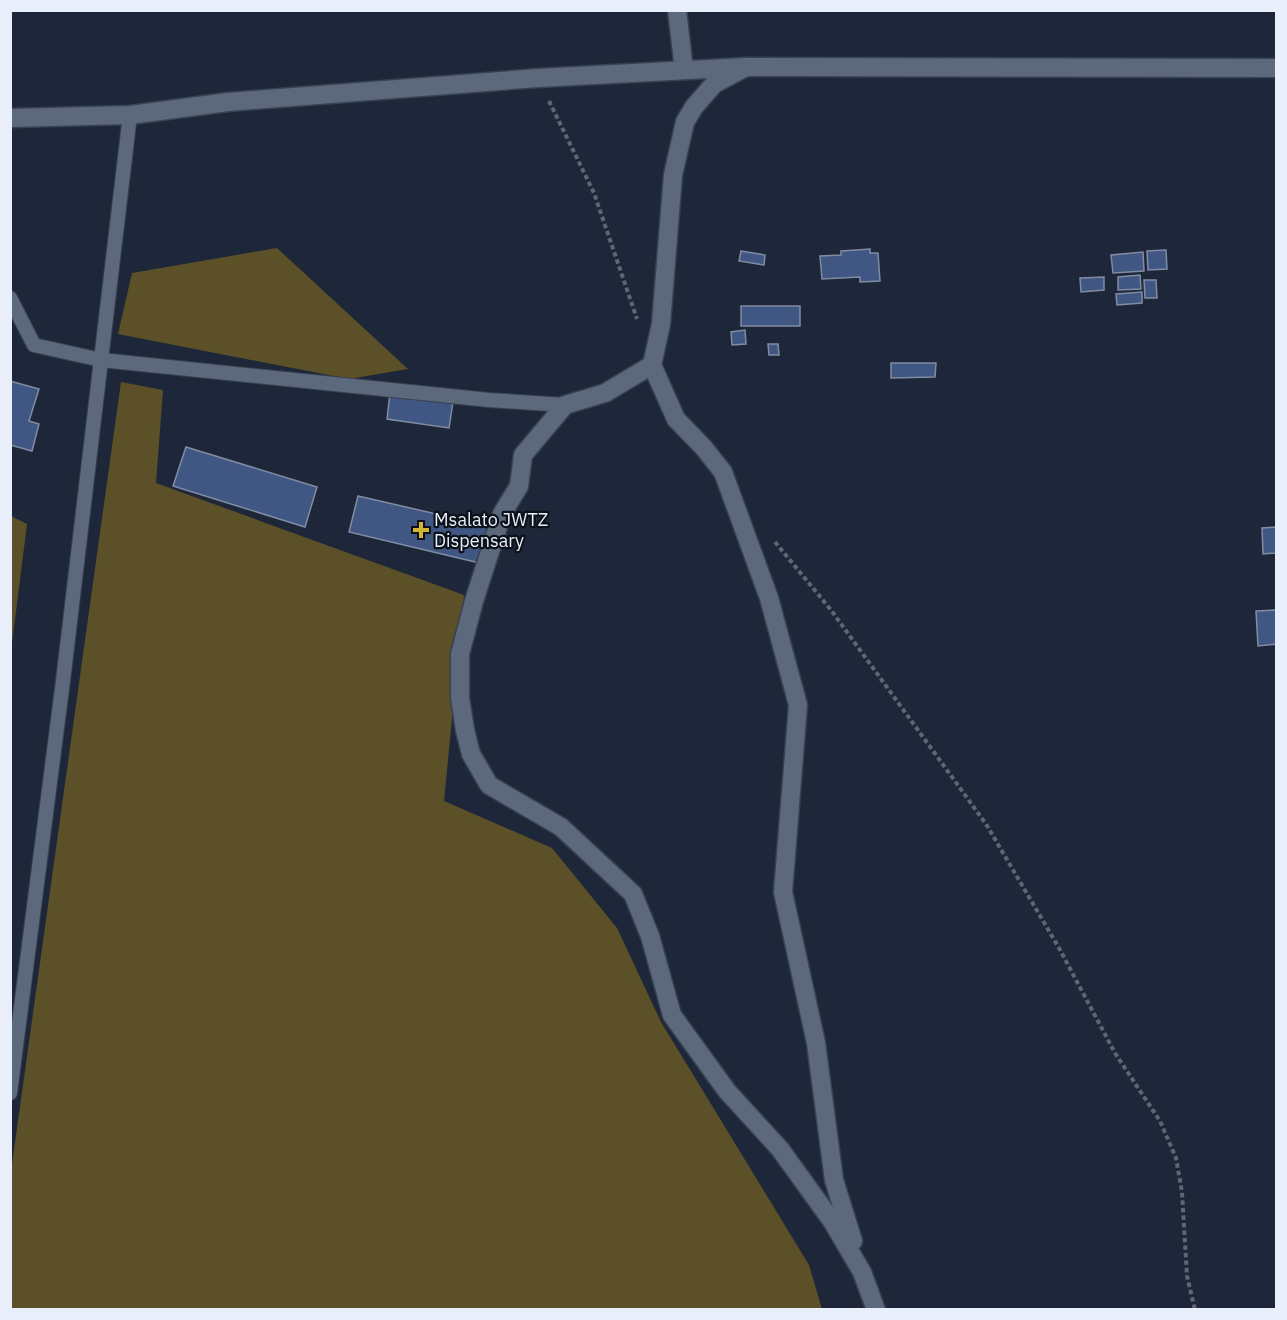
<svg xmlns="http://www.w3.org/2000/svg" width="1287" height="1320" viewBox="0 0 1287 1320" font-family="'IBM Plex Sans',sans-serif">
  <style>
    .green { fill: #5b5027 }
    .building { fill: #405783; stroke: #808ca2; stroke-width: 1.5 }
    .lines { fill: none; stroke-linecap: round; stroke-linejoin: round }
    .lane-casing { stroke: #394150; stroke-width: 16 }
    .street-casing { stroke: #394150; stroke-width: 21 }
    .path { stroke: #5d6676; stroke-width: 4; stroke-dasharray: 4.5 3; stroke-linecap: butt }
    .lane { stroke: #5c687c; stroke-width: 14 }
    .street { stroke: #5c687c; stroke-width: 18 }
    .poi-dot { fill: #d5b534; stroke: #0c1018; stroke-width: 2 }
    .labels { text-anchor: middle; stroke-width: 4.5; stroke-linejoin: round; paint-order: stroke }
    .poi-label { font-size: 18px; fill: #e8effb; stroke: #0c1018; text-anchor: start }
  </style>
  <rect width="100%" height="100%" fill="#1e2739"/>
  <g class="green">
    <polygon points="277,248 408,369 349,379 118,334 132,273"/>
    <polygon points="121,382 163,390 156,483 464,595 444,801 552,848 617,928 661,1022 809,1265 822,1309 11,1310 11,1171"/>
    <polygon points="11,516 27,524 11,651"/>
  </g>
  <g class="building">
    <polygon points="870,249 870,253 878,253 880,281 860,282 860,277 822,279 820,256 841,255 841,251"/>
    <polygon points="1166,250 1167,269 1148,270 1147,251"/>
    <polygon points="741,251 765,255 764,265 739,261"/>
    <polygon points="1143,252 1144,271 1113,273 1111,255"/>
    <polygon points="1140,275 1141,289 1118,290 1118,277"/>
    <polygon points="1104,277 1104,290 1081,292 1080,278"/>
    <polygon points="1144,280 1156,280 1157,298 1145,298"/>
    <polygon points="1142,292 1142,303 1117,305 1116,294"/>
    <rect x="741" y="306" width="59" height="20"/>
    <polygon points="745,330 746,344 732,345 731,332"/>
    <polygon points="768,344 778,344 779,355 769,355"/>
    <polygon points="891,363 936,363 935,377 891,378"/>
    <polygon points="10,381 39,389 29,421 39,424 32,451 10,445"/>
    <polygon points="390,393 453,402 449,428 387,419"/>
    <polygon points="186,447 317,487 305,527 173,486"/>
    <polygon points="358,496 493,527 484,564 349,532"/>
    <polygon points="1276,527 1276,553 1263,554 1262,528"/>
    <polygon points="1276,610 1276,644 1258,646 1256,611"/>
  </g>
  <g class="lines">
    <defs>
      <g id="lane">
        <polyline points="10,298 34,345 101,360 489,400 565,405"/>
        <polyline points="10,1093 63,681 130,115"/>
      </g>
      <g id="street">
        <polyline points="677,10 684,70"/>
        <polyline points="746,67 714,84 694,107 685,122 673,175 661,324 652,365 605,393 565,405 523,455 519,486 502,514 474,601 460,654 460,698 465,730 471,754 489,785 561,827 633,894 650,936 672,1015 727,1091 780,1149 832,1221 862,1272 876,1310"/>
        <polyline points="10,118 130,115 228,102 538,78 746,67 1276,68"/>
        <polyline points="652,365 676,419 704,448 723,472 769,598 798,705 783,892 816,1043 834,1180 853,1241"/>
      </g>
    </defs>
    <use href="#lane" class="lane-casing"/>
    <use href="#street" class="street-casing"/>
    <g class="path">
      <polyline points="549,101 594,193 637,319"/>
      <polyline points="775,542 831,610 986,824 1059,948 1115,1053 1160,1121 1176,1158 1182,1192 1187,1276 1195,1310"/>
    </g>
    <use href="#lane" class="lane"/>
    <use href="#street" class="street"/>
  </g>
  <path class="poi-dot" d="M418 521h6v6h6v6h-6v6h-6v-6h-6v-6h6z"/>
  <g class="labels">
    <g class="poi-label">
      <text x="434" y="526">Msalato JWTZ<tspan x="434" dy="21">Dispensary</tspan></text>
    </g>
  </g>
  <rect width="1287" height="1320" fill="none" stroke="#e8effb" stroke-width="24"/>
</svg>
